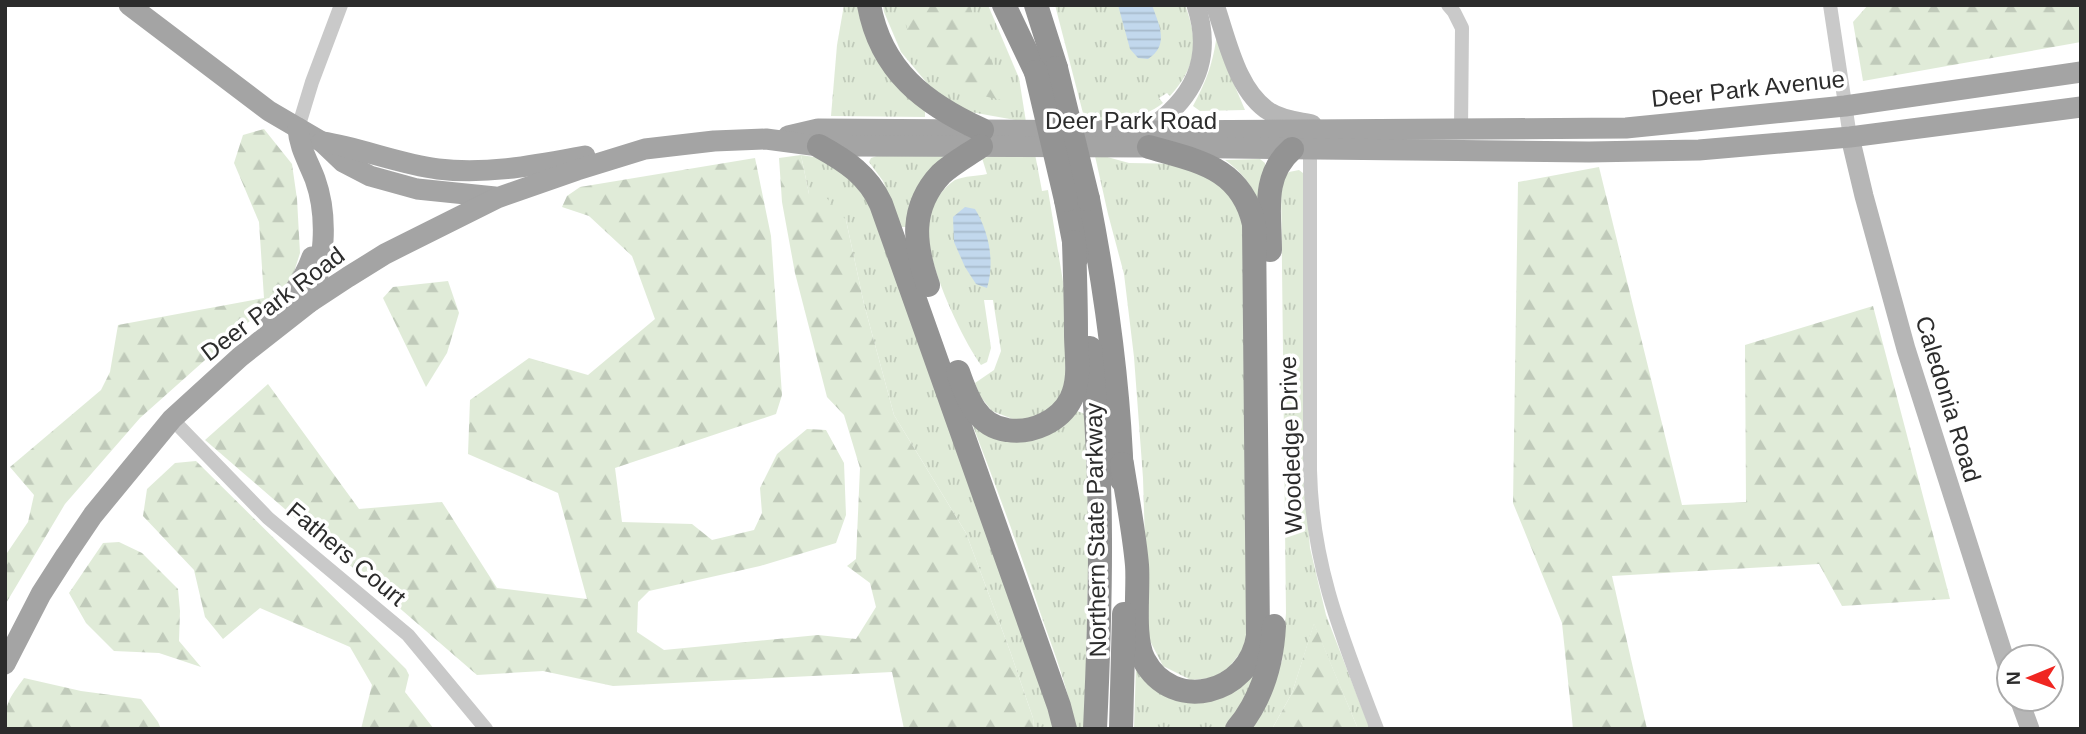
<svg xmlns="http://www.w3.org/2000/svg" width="2086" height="734" viewBox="0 0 2086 734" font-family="Helvetica,sans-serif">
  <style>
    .grass { fill: url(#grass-tufts) }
    .forest { fill: url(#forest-firs) }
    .water { fill: url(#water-rules) }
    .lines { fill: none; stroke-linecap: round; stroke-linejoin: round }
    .street { stroke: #c9c9c9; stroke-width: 14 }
    .secondary { stroke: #b6b6b6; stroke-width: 19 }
    .primary { stroke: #a4a4a4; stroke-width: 21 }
    .highway { stroke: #939393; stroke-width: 24 }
    .highway-bridge { stroke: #939393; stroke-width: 24 }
    .labels { text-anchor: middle; stroke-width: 7; stroke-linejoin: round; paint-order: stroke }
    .street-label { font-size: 24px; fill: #2c2c2c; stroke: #fff }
  </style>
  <defs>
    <pattern id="grass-tufts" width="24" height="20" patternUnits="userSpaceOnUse" patternTransform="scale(1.75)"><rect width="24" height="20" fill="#e0ebd8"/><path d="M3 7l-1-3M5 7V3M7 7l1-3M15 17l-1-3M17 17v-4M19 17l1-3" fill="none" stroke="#c0caba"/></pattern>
    <pattern id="forest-firs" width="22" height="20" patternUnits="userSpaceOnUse" patternTransform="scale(1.75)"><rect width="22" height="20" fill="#e0ebd8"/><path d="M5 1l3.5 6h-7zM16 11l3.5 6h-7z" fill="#c0caba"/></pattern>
    <pattern id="water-rules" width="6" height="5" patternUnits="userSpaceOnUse" patternTransform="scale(1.75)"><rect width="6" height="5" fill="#c2d8ed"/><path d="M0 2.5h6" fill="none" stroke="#a7bacb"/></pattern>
  </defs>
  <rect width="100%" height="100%" fill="#fff"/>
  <g class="grass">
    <polygon points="844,5 865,5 925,112 925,117 831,116 837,45"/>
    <polygon points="883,5 988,5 1019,78 1026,122 965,111 932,89 901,52 884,12"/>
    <path d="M1055,5H1185C1199,42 1197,66 1170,96L1167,93L1159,98L1163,103C1140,121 1114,120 1085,121Z"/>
    <path d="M1217,34L1231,77L1245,110L1200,111L1193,106C1207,80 1213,63 1217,34Z"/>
    <path d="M1035,154L1042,191L1048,190L1067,306L1065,391L1049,412L1018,421L992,411L980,396L975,383L994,370L1001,351L993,300H984L991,348L987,362L981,365C961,338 918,247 929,214C933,202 944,187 955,180C964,176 978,176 987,174L982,158L999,155Z"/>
    <polygon points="801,155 827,159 866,187 1056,729 1034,729 1033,718 1010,651 966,533 894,415 864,304 846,220 809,194"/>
    <polygon points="880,155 943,156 910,227 901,227 883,181 869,162 871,158"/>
    <polygon points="1100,155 1129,163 1189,164 1214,173 1246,215 1254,636 1221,677 1191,680 1163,666 1148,637 1143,478 1134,357 1124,274 1108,214 1095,156"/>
    <path d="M1260,159L1265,163L1266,224C1257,195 1250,178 1225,160Z"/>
    <polygon points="1299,170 1303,173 1303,183 1304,471 1310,548 1326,615 1370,729 1358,729 1314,624 1292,693 1272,729 1251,729 1282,661 1286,613 1281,180 1289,172"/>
    <path d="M1077,411L1085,414L1090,468L1085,729H1075C1069,690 1054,652 1041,615C1020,551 997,489 973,426L1040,437L1064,426Z"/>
    <polygon points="1136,666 1183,698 1265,666 1227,729 1134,729"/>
  </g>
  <g class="forest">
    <path d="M902,5H969L992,63L1010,102C993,98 973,95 958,87C927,74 905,37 902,5Z"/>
    <polygon points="1868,5 2081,5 2081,42 1863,81 1853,22"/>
    <polygon points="264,129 292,164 297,199 300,253 288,291 241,328 140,418 65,504 5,605 5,556 28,522 34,495 10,467 101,390 110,372 118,325 264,298 259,222 234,163 243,135"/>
    <polygon points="801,155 809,194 824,195 846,220 864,304 894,415 966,533 1010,651 1033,718 1034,729 904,729 892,672 613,686 543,671 477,675 205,440 268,384 359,509 442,502 497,588 587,599 558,493 468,454 470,400 529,358 588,375 655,319 632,256 589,216 562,207 567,196 580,187 755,158 771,236 782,395 776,414 615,468 622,522 692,524 712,540 754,530 762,513 760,488 777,454 807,429 826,430 844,463 846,515 836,543 760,566 649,591 638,602 637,632 664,650 818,635 856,639 876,607 870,583 847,566 856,559 860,468 844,415 827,397 795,273 782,202 779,158"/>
    <polygon points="1599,167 1682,505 1746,502 1745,345 1873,306 1950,599 1842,606 1819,564 1612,576 1647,729 1573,729 1562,623 1513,503 1518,182"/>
    <polygon points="448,281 459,313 447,353 426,387 383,298 393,287"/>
    <polygon points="196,461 406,669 409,675 405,692 434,729 361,729 372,685 350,647 260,608 223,639 205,617 194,570 143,516 147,489 175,463"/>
    <polygon points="119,542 142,553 178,589 180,611 179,641 201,667 159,653 114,651 86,623 69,593 103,543"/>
    <polygon points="1314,623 1358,729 1272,729 1292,693"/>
    <path d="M24,678L81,691L141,699L158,722L161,729H5C5,702 9,699 24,678Z"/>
  </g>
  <g class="water">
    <path d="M1118,5H1152C1159,25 1170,45 1148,59L1138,58L1130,49Z"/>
    <path d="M965,207L975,209C989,232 995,262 987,288L976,284L965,267L954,242L953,217Z"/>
  </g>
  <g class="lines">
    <g class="street">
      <polyline points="1448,5 1454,12 1462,28 1461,130"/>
      <polyline points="1830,5 1850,137"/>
      <polyline points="298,128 312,82 341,5"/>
      <path d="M1310,149V470C1312,567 1343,640 1377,729"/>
      <polyline points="172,419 268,518 408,635 486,729"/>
    </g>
    <g class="secondary">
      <path d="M1215,5C1227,39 1237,92 1270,112C1282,120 1298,121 1312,124"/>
      <path d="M1146,131C1193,100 1214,60 1196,5"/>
      <polyline points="1850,137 1864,196 1906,349 2009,672"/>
      <polyline points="2019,699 2030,729"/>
    </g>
    <g class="primary">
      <polyline points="129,5 269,111 322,142 343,162 370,176 417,189 495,197"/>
      <path d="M298,128C299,147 308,161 315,179C329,218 324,264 310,302"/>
      <polyline points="788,136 818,129 1146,131 1626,128 1845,106 2081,72"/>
      <path d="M322,142C361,148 399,164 438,169C488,175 536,165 585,156"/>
      <path d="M269,323C286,303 303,283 312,257"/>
      <polyline points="5,664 41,594 66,555 93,515 172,419 240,357 310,302 348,277 385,254 497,198 577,170 645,149 714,141 766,139 819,146 848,146 1149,147 1589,152 1699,150 1850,137 2081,107"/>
    </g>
    <g class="highway">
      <path d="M869,5C881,71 925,104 982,130"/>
      <polyline points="1004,5 1036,72"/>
      <polyline points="1036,5 1056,68"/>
      <path d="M819,146C846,161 868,175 881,204L1059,706L1065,729"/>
      <path d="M1088,199C1106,291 1119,386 1122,480"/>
      <polyline points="1066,200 1077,257"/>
      <path d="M1270,250C1270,213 1261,176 1292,149"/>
      <path d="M928,285C914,245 909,208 941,174C953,163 968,155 981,146"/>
      <path d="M1090,348C1104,476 1101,601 1095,729"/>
      <path d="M958,372C967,398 977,426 1007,430C1032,434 1060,421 1071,399C1081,379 1076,355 1076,334C1076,304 1075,273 1074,242"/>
      <path d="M1122,464C1127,497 1134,531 1137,565C1139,591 1132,638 1144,660C1173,714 1250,694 1258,636L1254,224C1241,167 1197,161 1149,147"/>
      <polyline points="1121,729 1124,614"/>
      <path d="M1237,729C1262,699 1272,665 1274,626"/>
    </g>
    <g class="highway-bridge">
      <polyline points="1056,68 1088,199"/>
      <polyline points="1036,72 1066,200"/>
    </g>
  </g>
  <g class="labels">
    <g class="street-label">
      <text transform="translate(1748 89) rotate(-6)" y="8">Deer Park Avenue</text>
      <text x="1131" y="129">Deer Park Road</text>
      <text transform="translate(273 304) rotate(-37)" y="8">Deer Park Road</text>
      <text transform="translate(1948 399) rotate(73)" y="8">Caledonia Road</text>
      <text transform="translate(1291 445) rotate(-92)" y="8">Woodedge Drive</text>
      <text transform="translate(1096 530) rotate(-91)" y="8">Northern State Parkway</text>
      <text transform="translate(346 554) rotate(40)" y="8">Fathers Court</text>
    </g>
  </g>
  <rect width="2086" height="734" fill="none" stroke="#2c2c2c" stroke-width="14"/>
  <g transform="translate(2030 678) rotate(269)"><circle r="33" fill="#ffffff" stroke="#ababab" stroke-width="2"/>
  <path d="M0-5L12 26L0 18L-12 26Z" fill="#f02621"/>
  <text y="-10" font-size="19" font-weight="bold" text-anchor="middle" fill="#2c2c2c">N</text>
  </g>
</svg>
